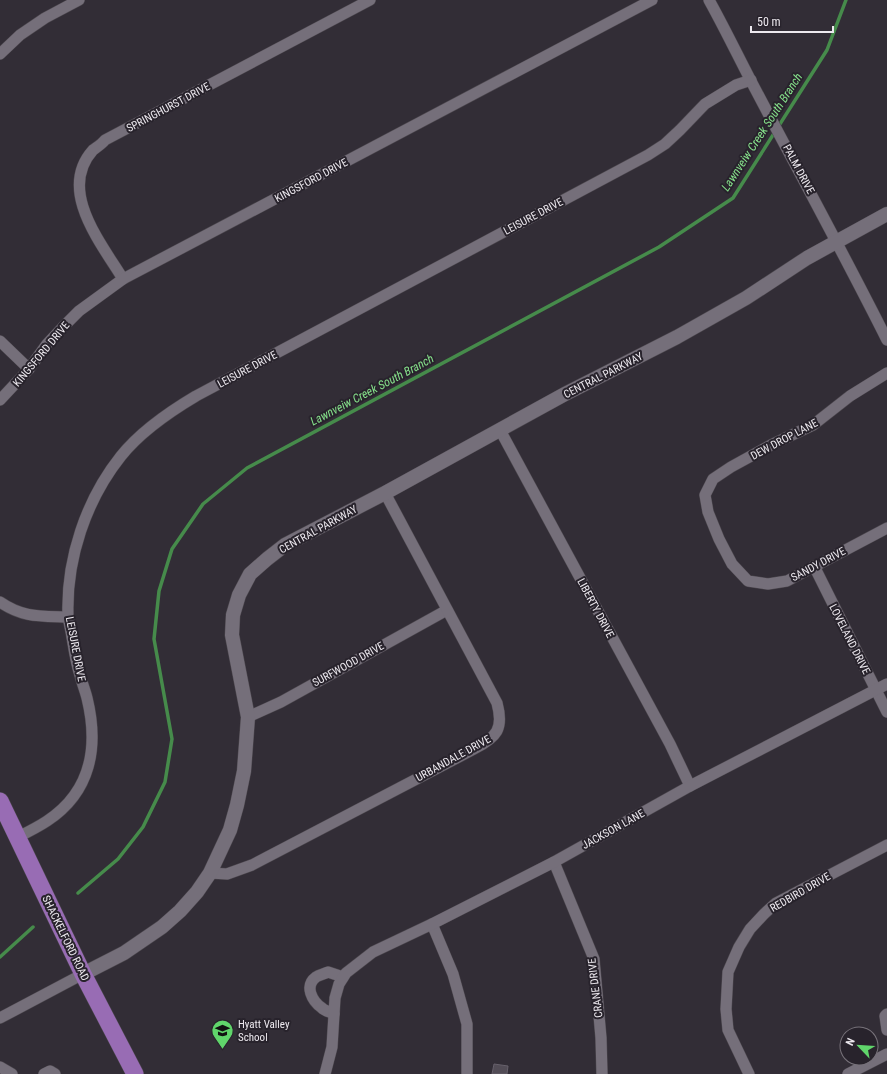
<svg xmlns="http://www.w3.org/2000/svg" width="887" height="1074" viewBox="0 0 887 1074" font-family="'Roboto Condensed',sans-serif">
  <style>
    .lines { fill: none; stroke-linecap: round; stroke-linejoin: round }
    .stream { stroke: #468b4b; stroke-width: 3.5 }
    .building { fill: #524c56; stroke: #66606b }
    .minor-casing { stroke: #4d484f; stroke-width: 12 }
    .tertiary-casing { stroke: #4d484f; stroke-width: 15 }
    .primary-casing { stroke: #4d484f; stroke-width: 18 }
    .minor { stroke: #756f7a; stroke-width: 11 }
    .tertiary { stroke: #756f7a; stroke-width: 14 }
    .primary { stroke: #986cb4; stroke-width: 17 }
    .labels { text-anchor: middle; stroke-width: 4; stroke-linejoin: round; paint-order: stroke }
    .street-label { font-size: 11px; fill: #ede9ef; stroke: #28232c }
    .poi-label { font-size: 11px; fill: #ede9ef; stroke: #28232c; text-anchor: start }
    .water-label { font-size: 12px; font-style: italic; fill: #86e18b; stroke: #28232c }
  </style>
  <rect width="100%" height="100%" fill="#322d36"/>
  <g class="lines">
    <g class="stream">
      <polyline points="78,893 118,859 143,827 165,782 172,739 154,639 159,591 172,549 203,504 247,468 659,247 733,198 827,50 846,0"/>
      <polyline points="0,957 33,927"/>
    </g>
  </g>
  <polygon class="building" points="494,1064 508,1066 507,1074 492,1074"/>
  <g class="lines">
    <defs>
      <g id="minor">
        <path d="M709,0C724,27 737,54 751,81C796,167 843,252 887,340"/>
        <polyline points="0,54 20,35 45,18 79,0"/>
        <path d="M123,279C101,243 57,190 93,150C97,147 102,144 105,140L370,0"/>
        <polyline points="0,341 29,369"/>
        <polyline points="887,373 850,396 813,425 771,445 731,467 713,479 705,495 708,512 719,539 732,564 748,581 768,584 787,581 887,528"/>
        <polyline points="0,400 29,369 47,344 63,327 79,311 123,279 652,0"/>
        <polyline points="500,430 670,744 690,786"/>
        <polyline points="814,566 887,712"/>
        <path d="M0,602C23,618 41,616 68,617"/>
        <polyline points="248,717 281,702 447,610"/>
        <path d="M18,837C28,832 38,827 47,821C91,792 99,747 87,698C85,690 82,683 80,675C76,663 74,649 72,637C71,630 69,623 68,616C66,559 86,500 121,456C141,431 169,412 196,396L648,155L665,144L680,130L705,104L736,85L751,80"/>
        <polyline points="554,862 594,959 601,1038 602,1074"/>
        <path d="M210,873L227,874L252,865L474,749C497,737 504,729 497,703L385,493"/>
        <polyline points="432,924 453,974 467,1024 467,1074"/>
        <path d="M334,1014C330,1012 325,1011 322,1008C312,1001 304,986 316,977C319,975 324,974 328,972L343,977"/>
        <polyline points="887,1014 885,1016 887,1030"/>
        <polyline points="0,1018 83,974"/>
        <polyline points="0,1067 12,1074"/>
        <polyline points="44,1074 50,1071 55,1074"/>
        <polyline points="325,1074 332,1047 335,998 339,984 346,973 373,952 432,924 554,862 690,786 887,684"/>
        <polyline points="749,1074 728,1030 726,1009 728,972 739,947 750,929 764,914 776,903 887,845"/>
        <polyline points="848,1074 887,1054"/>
      </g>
      <polyline id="tertiary" points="83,974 124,953 162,927 180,911 197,892 210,873 230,830 237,805 244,771 248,717 232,635 233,615 239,595 250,574 267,559 285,545 385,493 565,394 677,337 746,298 807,258 887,214"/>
      <polyline id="primary" points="0,801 83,974 135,1074"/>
    </defs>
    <use href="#minor" class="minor-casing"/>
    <use href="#tertiary" class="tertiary-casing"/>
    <use href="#primary" class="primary-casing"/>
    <use href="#minor" class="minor"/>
    <use href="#tertiary" class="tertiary"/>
    <use href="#primary" class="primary"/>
  </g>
  <defs>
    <symbol id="school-pin" viewBox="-11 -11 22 30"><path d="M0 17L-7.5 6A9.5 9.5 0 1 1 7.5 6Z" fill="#60d56b" stroke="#28232c"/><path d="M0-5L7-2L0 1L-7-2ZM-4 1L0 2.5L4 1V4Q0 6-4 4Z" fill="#111"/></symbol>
  </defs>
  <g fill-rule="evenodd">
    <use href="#school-pin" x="210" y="1018" width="25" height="34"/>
  </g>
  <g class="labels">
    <g class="street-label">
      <text transform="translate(168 107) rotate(-28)" y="4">SPRINGHURST DRIVE</text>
      <text transform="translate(799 169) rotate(62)" y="4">PALM DRIVE</text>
      <text transform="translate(311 180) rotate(-28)" y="4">KINGSFORD DRIVE</text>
      <text transform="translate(533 216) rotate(-28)" y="4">LEISURE DRIVE</text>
      <text transform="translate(41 354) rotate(-50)" y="4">KINGSFORD DRIVE</text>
      <text transform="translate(247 369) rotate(-28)" y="4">LEISURE DRIVE</text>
      <text transform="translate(603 375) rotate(-27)" y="4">CENTRAL PARKWAY</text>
      <text transform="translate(784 439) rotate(-28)" y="4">DEW DROP LANE</text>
      <text transform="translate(318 529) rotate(-29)" y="4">CENTRAL PARKWAY</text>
      <text transform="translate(818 564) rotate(-28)" y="4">SANDY DRIVE</text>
      <text transform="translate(596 608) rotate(62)" y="4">LIBERTY DRIVE</text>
      <text transform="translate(850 639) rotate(63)" y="4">LOVELAND DRIVE</text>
      <text transform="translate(76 649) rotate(79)" y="4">LEISURE DRIVE</text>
      <text transform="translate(348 664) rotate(-29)" y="4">SURFWOOD DRIVE</text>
      <text transform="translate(453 758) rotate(-29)" y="4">URBANDALE DRIVE</text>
      <text transform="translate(613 829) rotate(-29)" y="4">JACKSON LANE</text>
      <text transform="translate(800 892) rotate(-30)" y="4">REDBIRD DRIVE</text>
      <text transform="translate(66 938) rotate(64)" y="4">SHACKELFORD ROAD</text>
      <text transform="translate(595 988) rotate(-97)" y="4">CRANE DRIVE</text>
    </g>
    <g class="poi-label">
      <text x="238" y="1028">Hyatt Valley<tspan x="238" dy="13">School</tspan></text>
    </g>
    <g class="water-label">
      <text transform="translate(762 132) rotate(-57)" y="4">Lawnveiw Creek South Branch</text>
      <text transform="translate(372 390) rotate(-28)" y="4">Lawnveiw Creek South Branch</text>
    </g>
  </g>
  <g transform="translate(859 1046) rotate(295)"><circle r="19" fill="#28232c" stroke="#77727a"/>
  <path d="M0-3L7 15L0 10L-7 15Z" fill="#60d56b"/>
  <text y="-6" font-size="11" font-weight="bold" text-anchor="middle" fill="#ede9ef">N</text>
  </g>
  <path d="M751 26v6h82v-6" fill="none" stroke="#ede9ef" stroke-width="2"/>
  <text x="757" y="26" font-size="12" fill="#ede9ef" stroke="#28232c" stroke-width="3" paint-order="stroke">50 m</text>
</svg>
